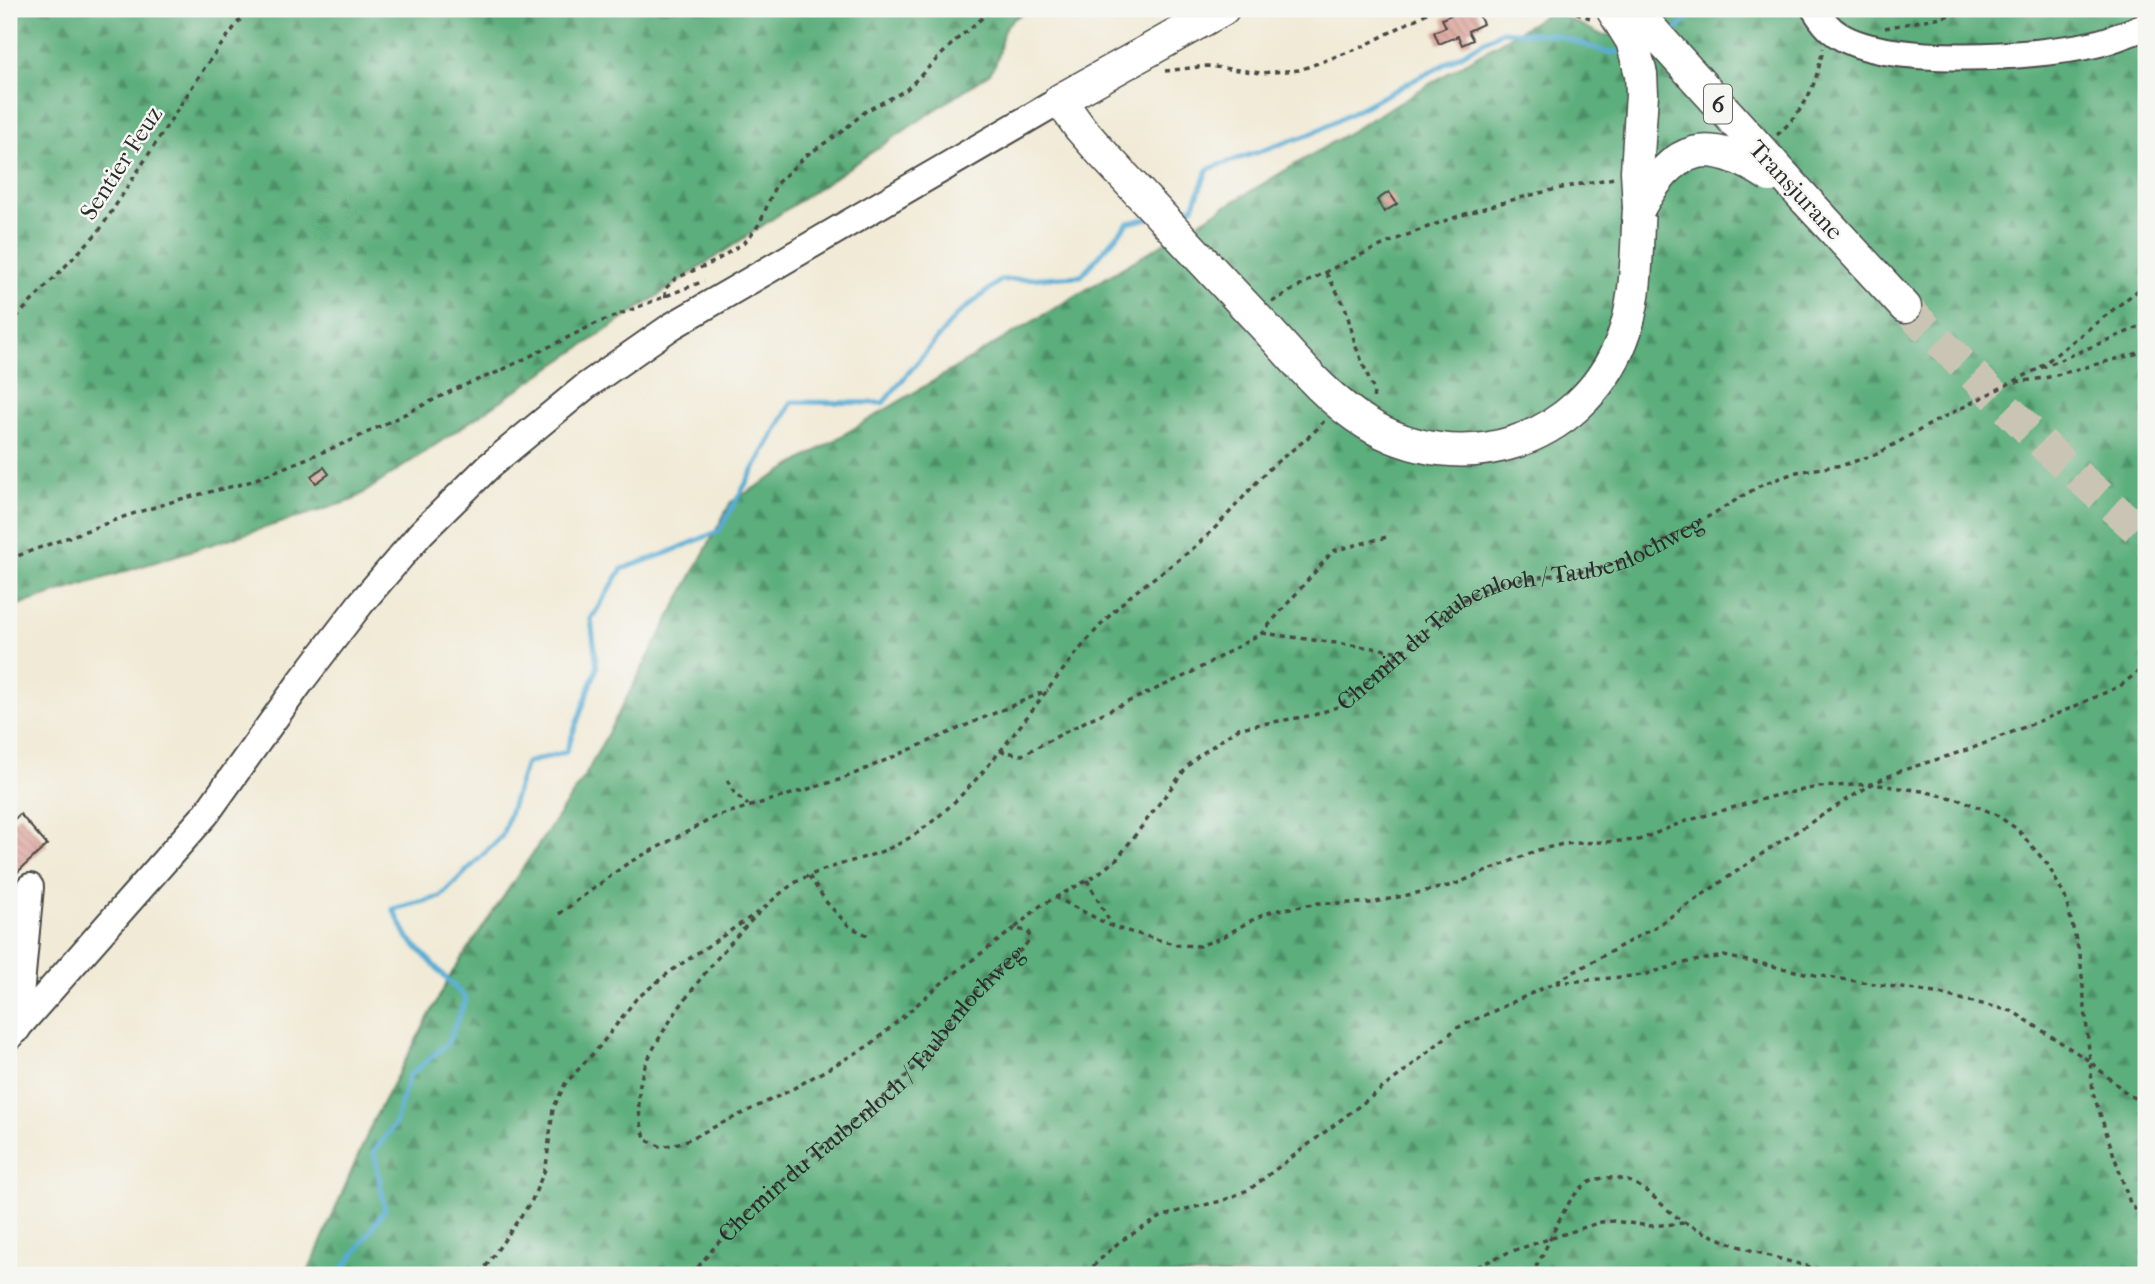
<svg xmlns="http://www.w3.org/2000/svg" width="2155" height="1284" viewBox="0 0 2155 1284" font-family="'IM FELL French Canon',serif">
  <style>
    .forest { fill: url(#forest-firs); stroke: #446c53; stroke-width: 2 }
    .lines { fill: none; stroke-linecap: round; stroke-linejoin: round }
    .stream { stroke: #58add4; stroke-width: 5 }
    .building { fill: url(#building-back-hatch) }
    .major-tunnel { stroke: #c9c4b4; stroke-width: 32; stroke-dasharray: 32 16; stroke-linecap: butt }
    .minor-casing { stroke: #494845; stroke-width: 30 }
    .major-casing { stroke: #494845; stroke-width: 35 }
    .path { stroke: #494845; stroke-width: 3.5; stroke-dasharray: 5 5; stroke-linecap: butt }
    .minor { stroke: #fff; stroke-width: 26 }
    .major { stroke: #fff; stroke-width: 32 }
    .major-bridge-casing { stroke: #494845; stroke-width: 35; stroke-linecap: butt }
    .major-bridge { stroke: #fff; stroke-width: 32 }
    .labels { text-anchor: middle; stroke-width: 5; stroke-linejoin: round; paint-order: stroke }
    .shield { fill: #f6f6f2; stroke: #686867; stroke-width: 2 }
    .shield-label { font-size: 23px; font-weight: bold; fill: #2b2b2b }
    .street-label { font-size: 24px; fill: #2b2b2b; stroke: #f6f6f2 }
  </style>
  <defs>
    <pattern id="forest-firs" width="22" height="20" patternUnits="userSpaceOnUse" patternTransform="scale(1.75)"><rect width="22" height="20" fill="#5cae7b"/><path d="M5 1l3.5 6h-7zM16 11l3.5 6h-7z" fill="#4c8e65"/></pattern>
    <pattern id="building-back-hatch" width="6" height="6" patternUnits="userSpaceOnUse" patternTransform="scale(1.75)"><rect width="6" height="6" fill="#da9e94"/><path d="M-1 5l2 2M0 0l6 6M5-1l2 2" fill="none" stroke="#b18179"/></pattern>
  </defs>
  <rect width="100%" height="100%" fill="#f6f6f2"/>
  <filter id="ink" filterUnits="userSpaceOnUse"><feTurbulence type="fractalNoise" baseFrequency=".0143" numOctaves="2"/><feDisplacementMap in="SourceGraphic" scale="14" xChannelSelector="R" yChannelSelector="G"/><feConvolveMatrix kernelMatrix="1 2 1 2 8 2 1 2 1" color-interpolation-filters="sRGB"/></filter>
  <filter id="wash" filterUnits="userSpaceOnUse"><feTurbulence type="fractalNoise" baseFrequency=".00686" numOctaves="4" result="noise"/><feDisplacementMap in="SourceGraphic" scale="28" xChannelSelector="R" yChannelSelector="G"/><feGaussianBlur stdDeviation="1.57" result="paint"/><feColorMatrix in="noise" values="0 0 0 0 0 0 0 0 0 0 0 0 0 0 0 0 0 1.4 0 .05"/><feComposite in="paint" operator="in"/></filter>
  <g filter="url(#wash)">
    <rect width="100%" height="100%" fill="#f1ead6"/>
    <g class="forest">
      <path d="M9,9H1032C985,29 1012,43 990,73L353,500L9,608Z"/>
      <polygon points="1682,9 2146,9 2146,1275 307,1275 374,1119 453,971 585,776 731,502 1552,11 1602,35 1642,34"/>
    </g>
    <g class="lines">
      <g class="stream">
        <polyline points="1670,35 1683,24 1694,9"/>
        <polyline points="1172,212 1193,207 1208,169 1311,134 1445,64 1502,31 1556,35 1609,53 1623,51"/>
        <polyline points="338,1275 359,1248 385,1209 374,1152 395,1124 409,1076 448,1043 466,999 408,938 393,909 440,897 502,836 526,763 566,752 597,668 591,619 622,569 667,553 719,531 792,402 883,403 957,315 1001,280 1081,276 1128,223 1149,218"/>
      </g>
    </g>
    <g id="blocks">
      <g class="building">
        <polygon points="1463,9 1476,9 1483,24 1468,31 1473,40 1462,45 1458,36 1439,44 1434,32 1446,27 1442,19"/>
        <polygon points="1389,192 1397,204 1384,212 1377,200"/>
        <polygon points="324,467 329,474 316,483 311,476"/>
        <polygon points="20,814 47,845 9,880 9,835 15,829 10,823"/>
      </g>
    </g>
  </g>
  <g filter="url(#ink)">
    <use href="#blocks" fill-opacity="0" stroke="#494845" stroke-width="2"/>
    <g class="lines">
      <polyline class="major-tunnel" points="1905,307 2053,454 2146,537"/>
      <defs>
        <g id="minor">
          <path d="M1815,9C1822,20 1828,29 1840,36C1891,67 2038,57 2095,44C2113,40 2129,32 2146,27"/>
          <polyline points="17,1029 30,887"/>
          <polyline points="9,1037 206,814 302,680 361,603 421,533 489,466 586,386 672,326 1060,100"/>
        </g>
        <g id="major">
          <polyline points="1102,153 1080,128 1060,100 1223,9"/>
          <polyline points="1804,198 1905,307"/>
          <path d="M1266,328C1297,362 1327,399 1366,423C1460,481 1581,444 1622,340C1638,300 1636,251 1639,208"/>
        </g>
      </defs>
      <use href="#minor" class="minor-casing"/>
      <use href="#major" class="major-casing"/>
      <g class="path">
        <polyline points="1567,9 1590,18"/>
        <polyline points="1885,28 1982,9"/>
        <polyline points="1165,71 1207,66 1261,73 1299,70 1362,47 1435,9"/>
        <path d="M1777,135C1806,109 1816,86 1823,48"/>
        <polyline points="1326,273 1345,306 1356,347 1374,391 1373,401"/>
        <polyline points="666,297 664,290 676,278 714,262 746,241 760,223 776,184 807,155 840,133 866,111 906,90 956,40 993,9"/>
        <path d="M1272,302C1376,239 1495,197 1615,178"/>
        <polyline points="9,325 99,231 207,64 248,9"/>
        <polyline points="2040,367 2146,284"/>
        <polyline points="2016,382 2045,378 2146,351"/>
        <polyline points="9,559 129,515 181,499 246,483 350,441 462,386 498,372 595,324 704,281"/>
        <polyline points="1262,633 1402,652"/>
        <polyline points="1000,751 1022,755 1090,719 1189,674 1262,633 1333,551 1387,537"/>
        <polyline points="727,780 735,794 748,805"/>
        <polyline points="809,876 827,903 850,927 871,937"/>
        <polyline points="1087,880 1112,926"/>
        <polyline points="1055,897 1113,927 1177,945 1199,946 1221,938 1254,919 1273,911 1319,903 1371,903 1453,885 1538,850 1563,844 1639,840 1683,822 1777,795 1818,787 1872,784 1922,791 1961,800 1995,814 2017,829 2048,865 2065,897 2080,955 2093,1093 2130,1203 2146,1222"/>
        <polyline points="559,914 628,863 717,816 842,779 1048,690"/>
        <path d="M1015,928L943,982L870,1045L787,1092L683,1142L662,1147L646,1140C638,1119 636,1094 643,1072C659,1022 753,907 798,881C831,863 870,860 902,842C919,833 935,820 949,807C1012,748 1055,670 1116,609C1141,584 1173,567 1199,543C1224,521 1245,494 1268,470C1286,453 1309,440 1324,421"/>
        <polyline points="1556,983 1643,975 1688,962 1724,956 1815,975 1935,993 2012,1011 2088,1060 2130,1096 2146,1103"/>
        <polyline points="480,1275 532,1200 546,1167 553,1109 565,1084 600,1046 636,999 671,971 758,912"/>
        <path id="s1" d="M692,1275C748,1199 828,1147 898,1084C921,1063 937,1038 956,1014C975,990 1001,968 1024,947L1029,940V932L1015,928L1040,906L1095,876L1117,859L1187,767L1197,757L1239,728L1314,715L1340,706L1455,605L1478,592L1504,582L1598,569L1629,559L1691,527L1763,484L1797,472L1843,465L1877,454L1936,421L2036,370L2146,324"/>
        <polyline points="1075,1275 1091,1268 1119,1242 1161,1217 1186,1209 1222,1201 1250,1189 1405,1071 1457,1028 1554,983 1657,926 1775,845 1872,784 1900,771 1973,748 2064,711 2120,686 2139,671 2146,662"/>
        <polyline points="1459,1275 1509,1252 1601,1222 1614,1221 1650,1226 1685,1223"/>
        <path d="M1530,1275C1549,1251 1561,1202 1585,1185C1597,1176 1617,1176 1631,1182C1652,1191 1666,1212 1686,1223C1734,1249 1790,1262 1843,1275"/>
      </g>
      <use href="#minor" class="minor"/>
      <use href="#major" class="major"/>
      <defs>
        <g id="major-bridge">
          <polyline points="1612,9 1632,41 1641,74 1642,94 1637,171 1639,208"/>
          <polyline points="1633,9 1804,198"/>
          <polyline points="1102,153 1266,328"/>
          <path d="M1639,208C1675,143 1708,136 1770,176"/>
        </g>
      </defs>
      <use href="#major-bridge" class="major-bridge-casing"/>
      <use href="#major-bridge" class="major-bridge"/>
    </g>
  </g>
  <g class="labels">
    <rect class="shield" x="1704" y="84.5" width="28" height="39" rx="5"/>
    <g class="shield-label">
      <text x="1718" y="112">6</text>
    </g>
    <g class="street-label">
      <text transform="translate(121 163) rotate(-57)" y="8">Sentier Feuz</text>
      <text transform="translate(1796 190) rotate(47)" y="8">Transjurane</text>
      <text dy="8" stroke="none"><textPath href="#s1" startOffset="1116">Chemin du Taubenloch / Taubenlochweg</textPath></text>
      <text dy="8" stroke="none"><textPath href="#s1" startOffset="256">Chemin du Taubenloch / Taubenlochweg</textPath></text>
    </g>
  </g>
  <rect width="2155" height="1284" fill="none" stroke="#f6f6f2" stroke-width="35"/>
</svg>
